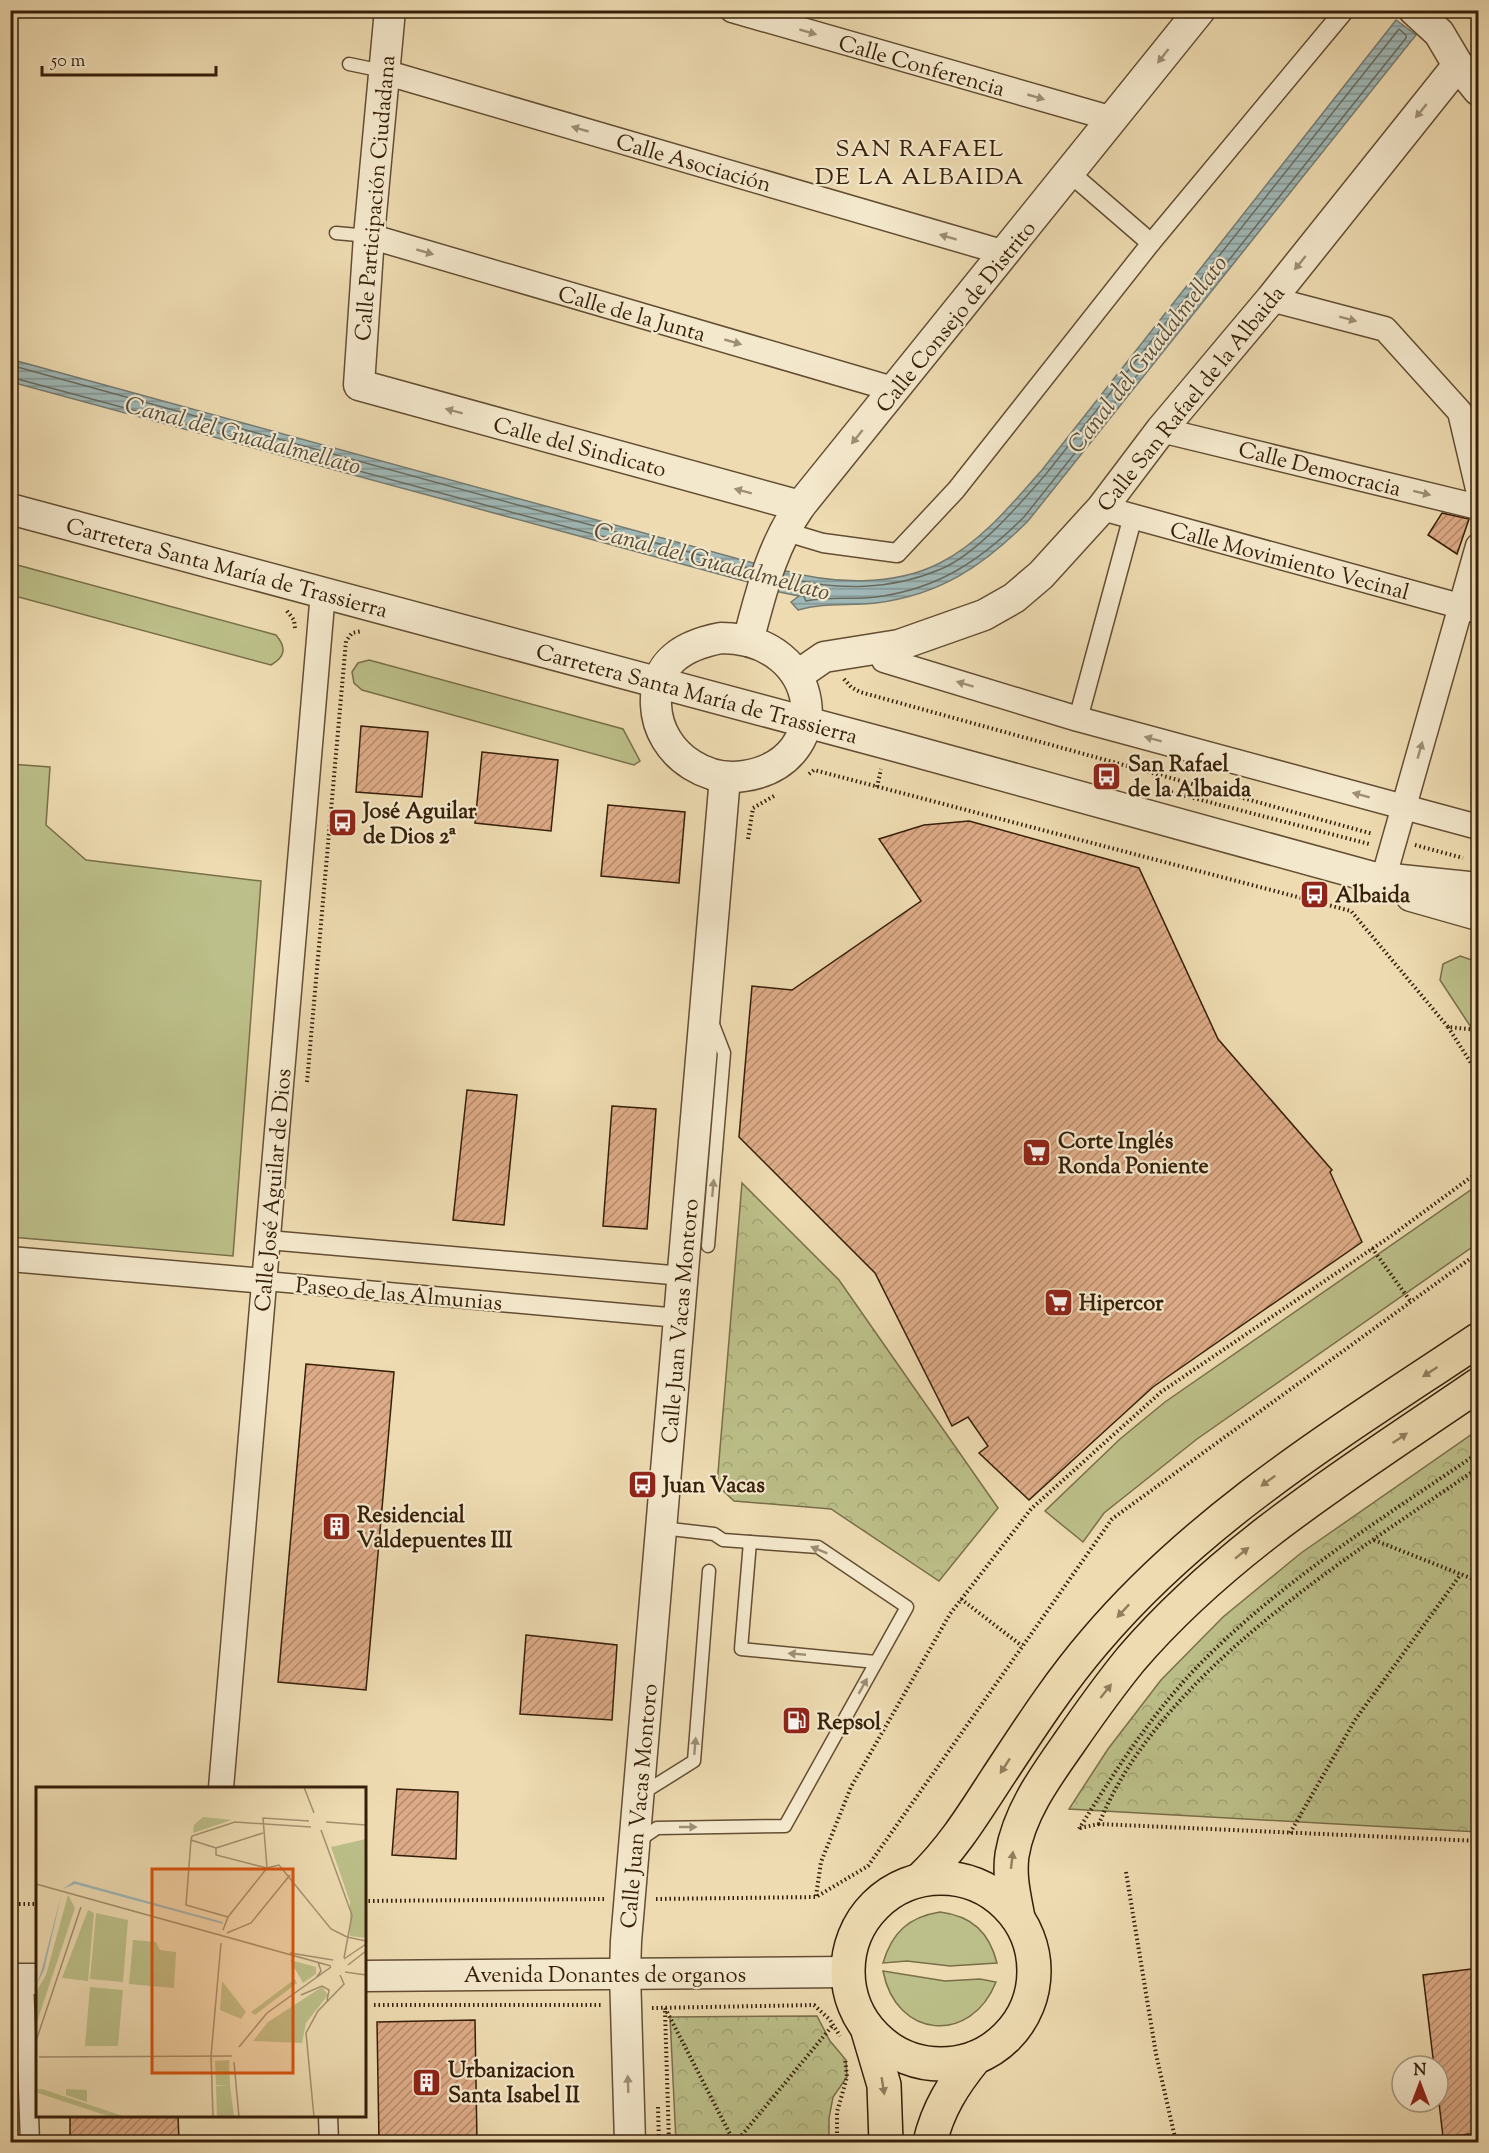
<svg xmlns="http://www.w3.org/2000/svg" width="1489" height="2153" viewBox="0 0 1489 2153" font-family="'Sorts Mill Goudy',serif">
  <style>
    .green { fill: #bcbf89; stroke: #796f49; stroke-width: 1.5 }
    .park { fill: url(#park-crowns); stroke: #796f49; stroke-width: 1.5 }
    .water { fill: url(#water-rules); stroke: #757b71; stroke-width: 1.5 }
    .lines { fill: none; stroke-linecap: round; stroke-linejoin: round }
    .shore { stroke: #6a6c60; stroke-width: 1.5 }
    .building { fill: url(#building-hatch); stroke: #361f09; stroke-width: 1.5 }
    .service-casing { stroke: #644e33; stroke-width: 15 }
    .pedestrian-casing { stroke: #644e33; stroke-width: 21 }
    .minor-casing { stroke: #644e33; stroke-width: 27 }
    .tertiary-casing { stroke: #644e33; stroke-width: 33 }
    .trunk-casing { stroke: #361f09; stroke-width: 36 }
    .path { stroke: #361f09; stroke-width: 4; stroke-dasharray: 1.5 3; stroke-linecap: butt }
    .service { stroke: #f4e8cc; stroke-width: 12 }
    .pedestrian { stroke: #f4e8cc; stroke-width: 18 }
    .minor { stroke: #f4e8cc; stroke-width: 24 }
    .tertiary { stroke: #f4e8cc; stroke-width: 30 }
    .trunk { stroke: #eedbb1; stroke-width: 33 }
    .oneway { fill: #9e8e74 }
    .oneway2 { fill: #927d5d }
    .labels { text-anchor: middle; stroke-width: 4.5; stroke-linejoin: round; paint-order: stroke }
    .street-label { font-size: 22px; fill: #361f09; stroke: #f4e8cc }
    .poi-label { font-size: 22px; font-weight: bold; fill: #361f09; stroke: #f4e8cc; text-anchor: start }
    .neighbourhood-label { font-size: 24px; letter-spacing: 1.5px; fill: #361f09; stroke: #f4e8cc }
    .water-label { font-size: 24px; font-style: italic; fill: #564d3d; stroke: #f4e8cc }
    .inset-road { fill: none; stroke: #a4906e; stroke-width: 1.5 }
    .view { fill: #d6530c; fill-opacity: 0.15; stroke: #d6530c; stroke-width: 3 }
    .inset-edge { fill: none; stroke: #361f09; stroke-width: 3 }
  </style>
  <defs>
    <pattern id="park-crowns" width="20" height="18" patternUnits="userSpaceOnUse" patternTransform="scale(1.5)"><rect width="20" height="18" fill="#bcbf89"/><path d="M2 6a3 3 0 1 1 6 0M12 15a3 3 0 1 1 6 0" fill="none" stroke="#a2a475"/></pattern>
    <pattern id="water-rules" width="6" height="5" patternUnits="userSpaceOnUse" patternTransform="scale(1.5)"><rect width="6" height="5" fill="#9fb8b7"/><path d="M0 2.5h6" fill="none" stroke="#829593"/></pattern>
    <pattern id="building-hatch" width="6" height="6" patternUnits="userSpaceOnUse" patternTransform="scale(1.5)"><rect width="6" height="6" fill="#ddab87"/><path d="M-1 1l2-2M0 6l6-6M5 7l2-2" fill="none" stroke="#b48b6d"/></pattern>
  </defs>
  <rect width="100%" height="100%" fill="#eedbb1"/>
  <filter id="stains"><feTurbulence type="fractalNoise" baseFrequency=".00333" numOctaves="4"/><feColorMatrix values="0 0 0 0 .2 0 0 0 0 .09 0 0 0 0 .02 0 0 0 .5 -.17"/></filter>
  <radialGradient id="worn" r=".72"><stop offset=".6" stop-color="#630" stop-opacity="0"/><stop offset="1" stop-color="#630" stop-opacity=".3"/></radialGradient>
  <g class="green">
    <path d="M10,563L276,635C287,648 285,657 271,665L11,595Z"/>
    <polygon points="369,660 623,729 640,761 634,765 362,690 354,683 352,672 358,663"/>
    <polygon points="10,764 50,767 46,825 86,860 261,881 233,1256 11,1237"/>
    <polygon points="1460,956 1478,962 1478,1038 1440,980 1443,964"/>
    <polygon points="1478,1185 1478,1243 1197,1439 1104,1513 1083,1542 1045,1511 1120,1439 1165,1402"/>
    <path d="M940,1912C972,1916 989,1932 997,1963L950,1966L907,1961L883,1963C892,1932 909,1917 940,1912Z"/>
    <path d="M883,1971L945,1981L980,1979L996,1982C971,2045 896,2039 883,1971Z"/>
  </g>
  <g class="park">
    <polygon points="742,1183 839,1280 998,1508 939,1581 831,1509 734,1501 717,1485"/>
    <polygon points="1478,1430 1478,1832 1069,1809 1108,1749 1161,1680 1223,1617 1301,1553"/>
    <polygon points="817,2016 830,2041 846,2060 847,2077 833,2097 829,2118 829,2142 676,2142 670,2017"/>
  </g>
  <g class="water">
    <path d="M1396,20L1416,35L1028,521C983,566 940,595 876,603C849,606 824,602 798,610L791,602L799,596L774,591L782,570C831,584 893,587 940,563C980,543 1012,504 1042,470Z"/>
    <polygon points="10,359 757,564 752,583 11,382"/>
  </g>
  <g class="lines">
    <g class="shore">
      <path d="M1399,29L1406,35V38L1024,517C980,561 938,589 876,597C852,600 829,596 806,601L801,590L784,586L788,578C838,591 892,590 941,569C977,554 1020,504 1046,474Z"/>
      <polyline points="10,365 747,568 749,573 745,575 10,377"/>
    </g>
  </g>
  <g class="building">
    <polygon points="1442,513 1469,519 1457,554 1428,535"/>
    <polygon points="361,726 428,732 422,797 356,792"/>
    <polygon points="482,752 558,760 551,831 475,823"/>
    <polygon points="608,805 685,812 679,883 601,876"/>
    <polygon points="969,821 1139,868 1218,1039 1332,1170 1330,1172 1362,1242 1153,1387 1029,1500 979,1453 988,1446 968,1417 952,1426 875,1273 739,1137 752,986 792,990 921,901 879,839 924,825"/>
    <polygon points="467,1090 517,1095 504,1225 453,1220"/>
    <polygon points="612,1106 656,1109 647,1229 603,1226"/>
    <polygon points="306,1364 394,1372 366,1690 278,1682"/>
    <polygon points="526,1635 617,1645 612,1720 520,1714"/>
    <polygon points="397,1789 458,1792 456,1859 392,1855"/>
    <polygon points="1479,1968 1479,2133 1443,2137 1438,2094 1438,2066 1434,2066 1423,1975"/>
    <polygon points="475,2020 477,2142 379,2142 377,2022"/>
    <polygon points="70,2115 178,2115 179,2142 70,2142"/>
  </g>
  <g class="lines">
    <defs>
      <g id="service">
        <polyline points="349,64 383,71"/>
        <polyline points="336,233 369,236"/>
        <polyline points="708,1246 724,1053 712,1022"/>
        <polyline points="750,1542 741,1649 876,1662"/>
        <polyline points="643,1793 694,1761 709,1571"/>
        <polyline points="638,1841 657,1828 785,1826 907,1607 818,1547 723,1540 714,1534 662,1528"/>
      </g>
      <g id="pedestrian">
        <polyline points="1070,173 1151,243"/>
        <polyline points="783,531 823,543 897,553 956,490 1151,243 1345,10"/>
        <polyline points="1078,719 1133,516"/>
        <polyline points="268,1240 683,1276"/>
        <polyline points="265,1281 679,1318"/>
        <polyline points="24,1979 30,2142"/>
        <polyline points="328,2116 329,2142"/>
      </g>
      <g id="minor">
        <polyline points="732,10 1113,119"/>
        <polyline points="384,72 1005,253"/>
        <polyline points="369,236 896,390"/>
        <polyline points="1271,299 1385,329 1460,412 1478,489"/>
        <polyline points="1161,430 1478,507"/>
        <polyline points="1102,508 1478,611"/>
        <polyline points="882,648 884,660 1078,719 1478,827"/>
        <polyline points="1383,880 1478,546"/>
        <polyline points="10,1259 265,1281"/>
        <polyline points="221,1788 323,592"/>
      </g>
      <g id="tertiary">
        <polyline points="390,10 369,236 359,385 800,506"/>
        <polyline points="1414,10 1439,33 1458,65 1478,90"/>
        <polyline points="10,509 899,747 1372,877 1478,888"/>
        <path d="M721,638C823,638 838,762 744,776C726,779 708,775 692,765C671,752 657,730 656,705C654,662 684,645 721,638Z"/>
        <path d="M748,641C761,593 771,548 800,506L1200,10"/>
        <polyline points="798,675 824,657 899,645 984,615 1014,598 1041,575 1102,508 1161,430 1271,299 1458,65"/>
        <polyline points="1411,896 1478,915"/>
        <polyline points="364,1976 846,1972"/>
        <polyline points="10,1979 38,1979"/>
        <polyline points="630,2142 625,1973 626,1941 725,777"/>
      </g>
      <g id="trunk">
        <circle cx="941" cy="1971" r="93"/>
        <path d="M921,1879C953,1848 973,1815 997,1778C1028,1731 1058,1684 1095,1641C1202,1515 1342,1431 1478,1340"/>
        <path d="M1018,1918C1014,1896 1009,1877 1012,1855C1019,1813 1045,1777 1069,1743C1089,1714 1109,1686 1131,1659C1227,1547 1357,1468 1478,1385"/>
        <polyline points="868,2031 884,2085 886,2142"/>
        <path d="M930,2142C938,2109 953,2085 975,2058"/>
      </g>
    </defs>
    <use href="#service" class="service-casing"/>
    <use href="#pedestrian" class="pedestrian-casing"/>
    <use href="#minor" class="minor-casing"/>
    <use href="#tertiary" class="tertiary-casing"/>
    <use href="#trunk" class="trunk-casing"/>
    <g class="path">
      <polyline points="287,611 294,620 295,628"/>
      <polyline points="844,679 851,687 860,692 1373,834"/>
      <polyline points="809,774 814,770 1351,911 1448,1027 1478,1030"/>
      <polyline points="877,787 881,769"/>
      <polyline points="1167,791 1369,844"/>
      <polyline points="748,839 753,808 774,796"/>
      <polyline points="1415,845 1463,858"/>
      <polyline points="1448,1027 1478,1074"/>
      <polyline points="307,1082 346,641 352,633 362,631"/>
      <polyline points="1372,1248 1411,1302"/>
      <path d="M1478,1468C1350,1556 1159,1673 1099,1824L1478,1841"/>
      <polyline points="1374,1540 1478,1581"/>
      <polyline points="961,1599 1022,1646"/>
      <polyline points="1080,1828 1099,1824"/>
      <path d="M1079,1829C1115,1771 1152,1713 1200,1664C1281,1581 1383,1518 1478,1453"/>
      <polyline points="1290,1833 1355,1720 1461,1574"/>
      <polyline points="1126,1872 1156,2054 1176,2142"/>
      <polyline points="816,1896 821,1862 851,1787 950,1614 1031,1509 1161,1392 1391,1236 1478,1172"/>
      <polyline points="656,1899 816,1897 868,1866 1112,1519 1478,1253"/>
      <polyline points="364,1901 604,1899"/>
      <polyline points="10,1904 38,1904"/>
      <polyline points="374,2005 601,2005"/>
      <polyline points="652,2008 814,2005 830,2020 840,2036"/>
      <polyline points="665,2008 734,2142"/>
      <polyline points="665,2011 669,2142"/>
      <polyline points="658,2107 659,2142"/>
      <polyline points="736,2142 833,2025"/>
      <polyline points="837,2142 837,2112 847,2077 845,2058"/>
    </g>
    <use href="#service" class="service"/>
    <use href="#pedestrian" class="pedestrian"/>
    <use href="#minor" class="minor"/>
    <use href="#tertiary" class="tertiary"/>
    <use href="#trunk" class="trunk"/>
  </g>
  <defs><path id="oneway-solid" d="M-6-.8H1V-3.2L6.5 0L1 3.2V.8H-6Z" transform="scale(1.5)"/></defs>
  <g class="oneway">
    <use href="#oneway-solid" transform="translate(808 32) rotate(16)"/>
    <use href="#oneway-solid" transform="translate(1163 56) rotate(128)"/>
    <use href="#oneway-solid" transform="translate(1036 97) rotate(16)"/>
    <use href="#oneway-solid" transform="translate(1421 111) rotate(129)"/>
    <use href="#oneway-solid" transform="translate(580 129) rotate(-164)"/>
    <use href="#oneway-solid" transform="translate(948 237) rotate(-164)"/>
    <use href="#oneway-solid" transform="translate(425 252) rotate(16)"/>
    <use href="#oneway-solid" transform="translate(1300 263) rotate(129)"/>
    <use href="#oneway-solid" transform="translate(1348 319) rotate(15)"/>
    <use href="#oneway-solid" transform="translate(733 342) rotate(16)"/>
    <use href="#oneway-solid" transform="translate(454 411) rotate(-165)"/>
    <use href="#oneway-solid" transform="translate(857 437) rotate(129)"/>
    <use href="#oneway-solid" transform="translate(743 491) rotate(-165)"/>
    <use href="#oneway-solid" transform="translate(1422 493) rotate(14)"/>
    <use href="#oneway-solid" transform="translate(965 684) rotate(-163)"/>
    <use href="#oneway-solid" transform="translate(1153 739) rotate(-165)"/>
    <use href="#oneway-solid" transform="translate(1420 750) rotate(-74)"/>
    <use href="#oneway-solid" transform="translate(1361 795) rotate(-165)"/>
    <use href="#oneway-solid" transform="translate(713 1188) rotate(-85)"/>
    <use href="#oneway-solid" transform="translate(819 1550) rotate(-158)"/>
    <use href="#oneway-solid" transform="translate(797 1654) rotate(-175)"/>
    <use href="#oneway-solid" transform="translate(863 1686) rotate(-61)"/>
    <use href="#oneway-solid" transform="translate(695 1746) rotate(-85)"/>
    <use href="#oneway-solid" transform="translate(688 1827)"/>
    <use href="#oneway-solid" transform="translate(628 2084) rotate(-92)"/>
  </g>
  <g class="oneway2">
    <use href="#oneway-solid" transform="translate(1430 1372) rotate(147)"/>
    <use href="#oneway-solid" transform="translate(1400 1438) rotate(-34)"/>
    <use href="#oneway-solid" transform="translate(1268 1481) rotate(144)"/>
    <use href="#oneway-solid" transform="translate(1242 1553) rotate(-39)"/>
    <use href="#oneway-solid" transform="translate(1123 1611) rotate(133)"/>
    <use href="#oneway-solid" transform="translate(1106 1691) rotate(-52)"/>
    <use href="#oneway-solid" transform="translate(1005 1766) rotate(123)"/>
    <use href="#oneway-solid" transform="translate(1012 1860) rotate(-83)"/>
    <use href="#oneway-solid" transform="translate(883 2086) rotate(81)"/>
  </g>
  <defs>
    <symbol id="bus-square" viewBox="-11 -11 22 22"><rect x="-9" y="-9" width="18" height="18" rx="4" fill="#8f2418" stroke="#f4e8cc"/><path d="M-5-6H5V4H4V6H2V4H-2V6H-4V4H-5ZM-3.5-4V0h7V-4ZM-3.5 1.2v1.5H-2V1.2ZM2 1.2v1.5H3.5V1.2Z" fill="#fff"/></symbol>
    <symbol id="supermarket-square" viewBox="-11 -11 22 22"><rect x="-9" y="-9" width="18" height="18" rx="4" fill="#8f2418" stroke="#f4e8cc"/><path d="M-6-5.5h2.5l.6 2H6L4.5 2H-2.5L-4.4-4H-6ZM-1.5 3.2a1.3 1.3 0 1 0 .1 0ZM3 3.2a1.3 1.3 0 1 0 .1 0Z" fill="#fff"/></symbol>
    <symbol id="building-square" viewBox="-11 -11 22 22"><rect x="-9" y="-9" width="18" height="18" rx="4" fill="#8f2418" stroke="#f4e8cc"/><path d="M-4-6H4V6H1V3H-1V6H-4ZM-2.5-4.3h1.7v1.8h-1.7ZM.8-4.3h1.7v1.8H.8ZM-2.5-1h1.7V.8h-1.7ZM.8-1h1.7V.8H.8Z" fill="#fff"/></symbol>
    <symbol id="fuel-square" viewBox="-11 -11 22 22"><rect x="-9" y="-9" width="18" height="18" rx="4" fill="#8f2418" stroke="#f4e8cc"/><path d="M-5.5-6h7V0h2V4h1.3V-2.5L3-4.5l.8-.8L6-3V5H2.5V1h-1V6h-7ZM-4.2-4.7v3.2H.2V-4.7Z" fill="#fff"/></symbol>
  </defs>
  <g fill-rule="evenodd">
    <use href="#bus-square" x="1090" y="760" width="33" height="33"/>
    <use href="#bus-square" x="326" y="806" width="33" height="33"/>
    <use href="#bus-square" x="1298" y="878" width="33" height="33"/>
    <use href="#supermarket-square" x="1020" y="1136" width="33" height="33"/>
    <use href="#supermarket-square" x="1042" y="1286" width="33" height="33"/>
    <use href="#bus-square" x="626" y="1468" width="33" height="33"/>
    <use href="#building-square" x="320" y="1510" width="33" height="33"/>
    <use href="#fuel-square" x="780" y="1704" width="33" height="33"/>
    <use href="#building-square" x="410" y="2066" width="33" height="33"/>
  </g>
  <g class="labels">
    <g class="street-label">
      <text transform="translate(922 65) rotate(16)" y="8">Calle Conferencia</text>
      <text transform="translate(694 162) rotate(16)" y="8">Calle Asociación</text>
      <text transform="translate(374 198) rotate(-85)" y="8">Calle Participación Ciudadana</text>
      <text transform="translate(632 313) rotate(16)" y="8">Calle de la Junta</text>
      <text transform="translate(955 316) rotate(-51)" y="8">Calle Consejo de Distrito</text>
      <text transform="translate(1190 398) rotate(-51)" y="8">Calle San Rafael de la Albaida</text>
      <text transform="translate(580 446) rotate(15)" y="8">Calle del Sindicato</text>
      <text transform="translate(1320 468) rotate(14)" y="8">Calle Democracia</text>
      <text transform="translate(1290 560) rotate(15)" y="8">Calle Movimiento Vecinal</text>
      <text transform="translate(227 567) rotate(15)" y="8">Carretera Santa María de Trassierra</text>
      <text transform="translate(697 693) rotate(15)" y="8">Carretera Santa María de Trassierra</text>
      <text transform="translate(272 1190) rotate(-85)" y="8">Calle José Aguilar de Dios</text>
      <text transform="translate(399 1293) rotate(5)" y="8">Paseo de las Almunias</text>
      <text transform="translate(679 1321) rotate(-85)" y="8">Calle Juan Vacas Montoro</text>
      <text transform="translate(638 1806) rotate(-85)" y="8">Calle Juan Vacas Montoro</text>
      <text x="605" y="1982">Avenida Donantes de organos</text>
    </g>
    <g class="poi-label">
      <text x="1128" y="771">San Rafael<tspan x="1128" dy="25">de la Albaida</tspan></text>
      <text x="363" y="818">José Aguilar<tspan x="363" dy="25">de Dios 2ª</tspan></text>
      <text x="1335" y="902">Albaida</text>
      <text x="1058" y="1148">Corte Inglés<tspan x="1058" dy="25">Ronda Poniente</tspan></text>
      <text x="1079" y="1310">Hipercor</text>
      <text x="663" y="1492">Juan Vacas</text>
      <text x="357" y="1522">Residencial<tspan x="357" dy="25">Valdepuentes III</tspan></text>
      <text x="817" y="1729">Repsol</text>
      <text x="448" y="2077">Urbanizacion<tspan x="448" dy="25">Santa Isabel II</tspan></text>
    </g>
    <g class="neighbourhood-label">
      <text x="920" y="156">SAN RAFAEL<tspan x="920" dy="28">DE LA ALBAIDA</tspan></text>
    </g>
    <g class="water-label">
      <text transform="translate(1147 354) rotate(-52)" y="8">Canal del Guadalmellato</text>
      <text transform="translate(243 435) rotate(15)" y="8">Canal del Guadalmellato</text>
      <text transform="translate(712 561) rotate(15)" y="8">Canal del Guadalmellato</text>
    </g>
  </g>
  <g transform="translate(36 1787)">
    <rect width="330" height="330" fill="#eedbb1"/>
    <path d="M167,30L196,33L157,46L158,38ZM52,123L58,126L52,194L26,191ZM60,126L92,133L87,195L54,192ZM97,153L120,155L124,163L140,165L138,201L93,197ZM254,173L280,180V187L267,196ZM259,192L261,196L219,228L215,225ZM54,200L87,203L82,259H49ZM194,298L198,330H181L180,299ZM30,302L51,303V315L30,308Z" fill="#bcbf89"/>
    <path d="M330,52V151L314,149V115L295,60ZM32,108L39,121L0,238V205L10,188ZM186,194L210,225L205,232L184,223ZM286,200L292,208L270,236L266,256L217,254L232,235ZM193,273L194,298H180L179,274ZM1,302H6L90,330H75L2,306Z" fill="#bcbf89"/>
    <path d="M38,94L187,135V137L39,97L27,102ZM26,105L8,183L0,199L6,182Z" fill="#9fb8b7"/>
    <path class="inset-road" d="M268,0L278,26M290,35L330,38M285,43L316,128L308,171M155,53L156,49L199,35L275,40M155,53L150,118L192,130M155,53L180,61M180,61V68L231,81L227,31L273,34M180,61L227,46M0,97L295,179M187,143L192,130L231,81L243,78L295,142L311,150M191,146L215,136L254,88M311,150L330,154M254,166L297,173M308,172L330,157M312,178L330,164M309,185L330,188M280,191L285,184L282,175M265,208L286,199L293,203L291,214M0,254L45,120M203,260L231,226L295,180M3,270L196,269M198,275L203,330M177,330L175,269L185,156M278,330L270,246L282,224L308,197L304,188"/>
    <path class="view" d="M116,82H257V286H116Z"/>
    <rect width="330" height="330" class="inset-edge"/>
  </g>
  <rect width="1489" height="2153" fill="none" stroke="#eedbb1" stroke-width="36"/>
  <rect x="12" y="12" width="1465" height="2129" fill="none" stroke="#361f09" stroke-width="3"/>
  <rect x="18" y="18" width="1453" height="2117" fill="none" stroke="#361f09" stroke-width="1.5"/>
  <g transform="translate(1420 2084)"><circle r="28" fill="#f4e8cc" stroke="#a8987e" stroke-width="1.5"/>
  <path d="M0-4.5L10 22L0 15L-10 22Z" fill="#8f2418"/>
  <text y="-9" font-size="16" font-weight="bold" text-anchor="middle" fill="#361f09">N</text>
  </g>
  <path d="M42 66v9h174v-9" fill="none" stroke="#361f09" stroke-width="3"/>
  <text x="51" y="66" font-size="18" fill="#361f09" stroke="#f4e8cc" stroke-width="4.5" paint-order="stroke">50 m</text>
  <rect width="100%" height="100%" filter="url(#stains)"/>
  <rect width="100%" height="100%" fill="url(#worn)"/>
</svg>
